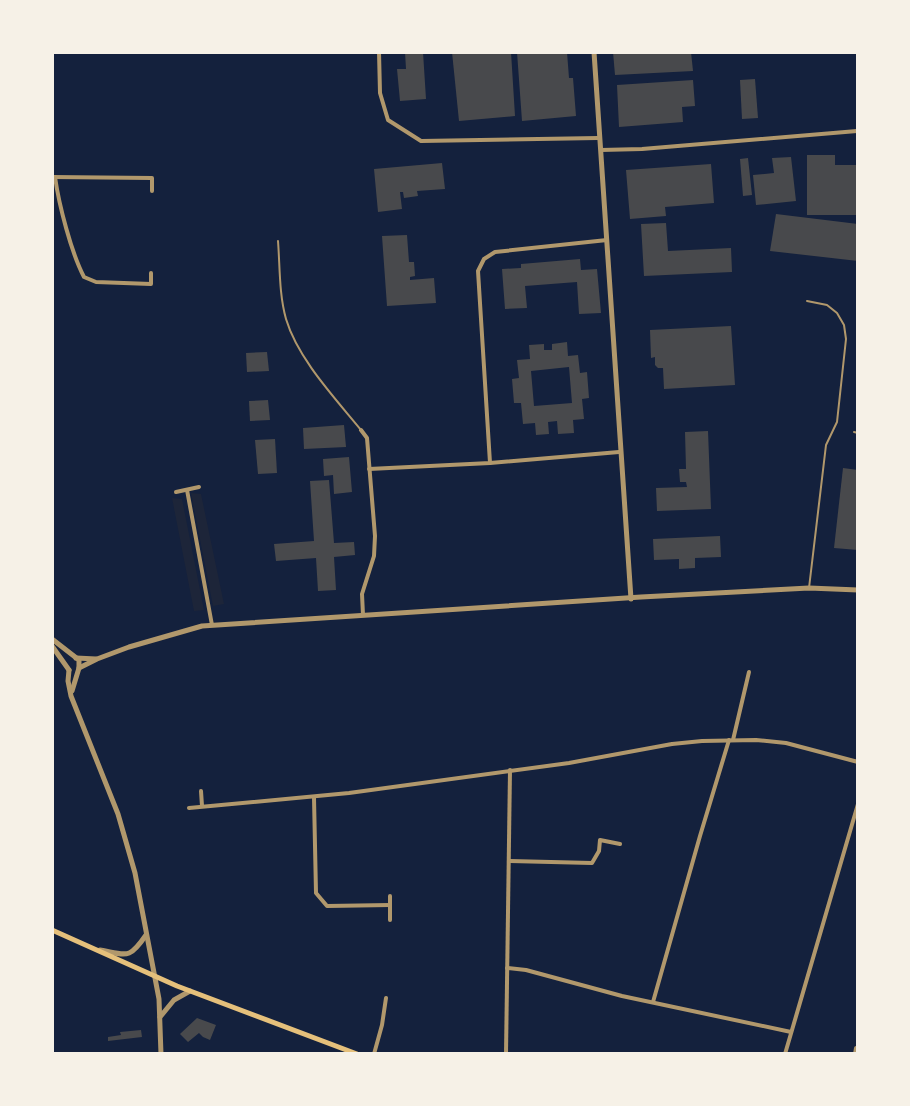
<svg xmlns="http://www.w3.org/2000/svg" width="910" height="1106" viewBox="0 0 910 1106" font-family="'Public Sans',sans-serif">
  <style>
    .green { fill: #1d2539 }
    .building { fill: #48494c; fill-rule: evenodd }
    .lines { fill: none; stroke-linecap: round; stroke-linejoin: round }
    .service { stroke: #b1986c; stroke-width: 2 }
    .minor { stroke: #b1986c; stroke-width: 4 }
    .tertiary { stroke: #b1986c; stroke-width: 5 }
    .secondary { stroke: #e5c07b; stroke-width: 5 }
  </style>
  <rect width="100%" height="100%" fill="#14213d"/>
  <g class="green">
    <polygon points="191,493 201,494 224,604 213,606"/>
    <polygon points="172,498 182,499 204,610 194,611"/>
  </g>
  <g class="building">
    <polygon points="405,52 423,52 426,99 400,101 397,69 406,69"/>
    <polygon points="452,52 511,52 515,116 459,121"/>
    <polygon points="517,52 567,52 569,78 573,78 576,116 522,121"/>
    <polygon points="613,52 691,52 693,71 615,75"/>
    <polygon points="755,79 758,118 742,119 740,80"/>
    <polygon points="693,80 695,106 682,107 683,122 619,127 617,85"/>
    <polygon points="807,155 835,155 835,165 858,165 858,215 807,215"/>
    <polygon points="791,157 796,201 756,205 753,175 774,173 772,158"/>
    <polygon points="748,158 752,195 743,196 740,159"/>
    <polygon points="442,163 445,189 417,191 418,196 404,198 403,192 400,192 402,209 378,212 374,169"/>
    <polygon points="711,164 714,203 665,207 666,216 630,219 626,170"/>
    <polygon points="776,214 858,224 858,261 770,251"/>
    <polygon points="666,223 668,251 731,248 732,272 644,276 641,224"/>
    <polygon points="407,235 409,262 414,262 415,276 410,277 410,280 434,278 436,303 387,306 382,236"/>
    <polygon points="580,259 581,270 597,269 601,313 579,314 577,282 525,286 527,308 505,309 502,269 521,268 521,264"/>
    <polygon points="731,326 735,385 664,389 663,368 658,368 655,365 655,357 651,358 650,330"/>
    <path d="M567,342L568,356L578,355L580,373L587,372L589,398L582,399L584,419L573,420L574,433L558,434L557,421L548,422L549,434L536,435L535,423L523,424L521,403H514L512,379L519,378L517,360L530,359L529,345L544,344V350H552V344ZM569,367L572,403L534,406L531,371Z"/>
    <polygon points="267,352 269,371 247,372 246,353"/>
    <polygon points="268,400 270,420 250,421 249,401"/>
    <polygon points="344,425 346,447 304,449 303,428"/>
    <polygon points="708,431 711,509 657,511 656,488 687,487 686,482 680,482 679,469 686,469 685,432"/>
    <polygon points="275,439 277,473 258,474 255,440"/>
    <polygon points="349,457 352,492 334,494 333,475 324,476 323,459"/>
    <polygon points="843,468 858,470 858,550 834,548"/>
    <polygon points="329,480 334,543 354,542 355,555 334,557 336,590 318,591 316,558 276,561 274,544 314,541 310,481"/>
    <polygon points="720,536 721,557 695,558 695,568 679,569 679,559 654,560 653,539"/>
    <polygon points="197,1018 216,1025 210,1040 203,1037 199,1033 188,1042 180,1034"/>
    <polygon points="141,1030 142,1037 108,1041 108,1037 121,1035 120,1032"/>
  </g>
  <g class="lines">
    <g class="service">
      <path d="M278,241C280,267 279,294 286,319C298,359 335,398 361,430"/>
      <polyline points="807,301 827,305 837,313 844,325 846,339 837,422 826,445 809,588"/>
      <polyline points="854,432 858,433"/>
    </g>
    <g class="minor">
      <polyline points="379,52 380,93 388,120 421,141 598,138"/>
      <polyline points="601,150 642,149 857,131"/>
      <polyline points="52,177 152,178 152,191"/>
      <path d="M55,177C59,205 71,252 84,277L96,282L151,284V273"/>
      <polyline points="361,430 367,438 375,536 374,556 362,594 363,615"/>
      <polyline points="490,463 478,271 484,259 495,252 607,240"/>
      <polyline points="369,469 490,463 619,452"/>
      <polyline points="187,490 212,625"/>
      <polyline points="176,492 199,487"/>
      <polyline points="733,740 749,672"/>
      <polyline points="201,791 202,806"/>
      <polyline points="314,798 316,893 327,906 390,905"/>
      <polyline points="189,808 349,793 569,763 672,744 702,741 756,740 786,743 858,762"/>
      <polyline points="510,861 592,863 599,851 600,840 620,844"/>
      <polyline points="390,896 390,920"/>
      <polyline points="507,968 526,970 622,996 791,1032"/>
      <polyline points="653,1002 700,836 729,740"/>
      <polyline points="374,1054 382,1025 386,998"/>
      <polyline points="506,1054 510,770"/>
      <polyline points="785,1054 858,804"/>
      <polyline points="855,1054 856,1048 858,1048"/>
    </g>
    <g class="tertiary">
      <polyline points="594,52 631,599"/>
      <polyline points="52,639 79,660 79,668 72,691"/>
      <polyline points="52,646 69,670"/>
      <polyline points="76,658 96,659"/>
      <polyline points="79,668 97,659 129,647 202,626 641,597 809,588 858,590"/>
      <polyline points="69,670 68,681 71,696 118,814 135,873 159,999 161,1054"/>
      <path d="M100,950C127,955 129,960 146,935"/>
      <polyline points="160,1017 174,1000 190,991"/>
    </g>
    <polyline class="secondary" points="52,930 177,986 357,1054"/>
  </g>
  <rect width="910" height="1106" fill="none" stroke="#f6f1e7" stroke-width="108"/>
</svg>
